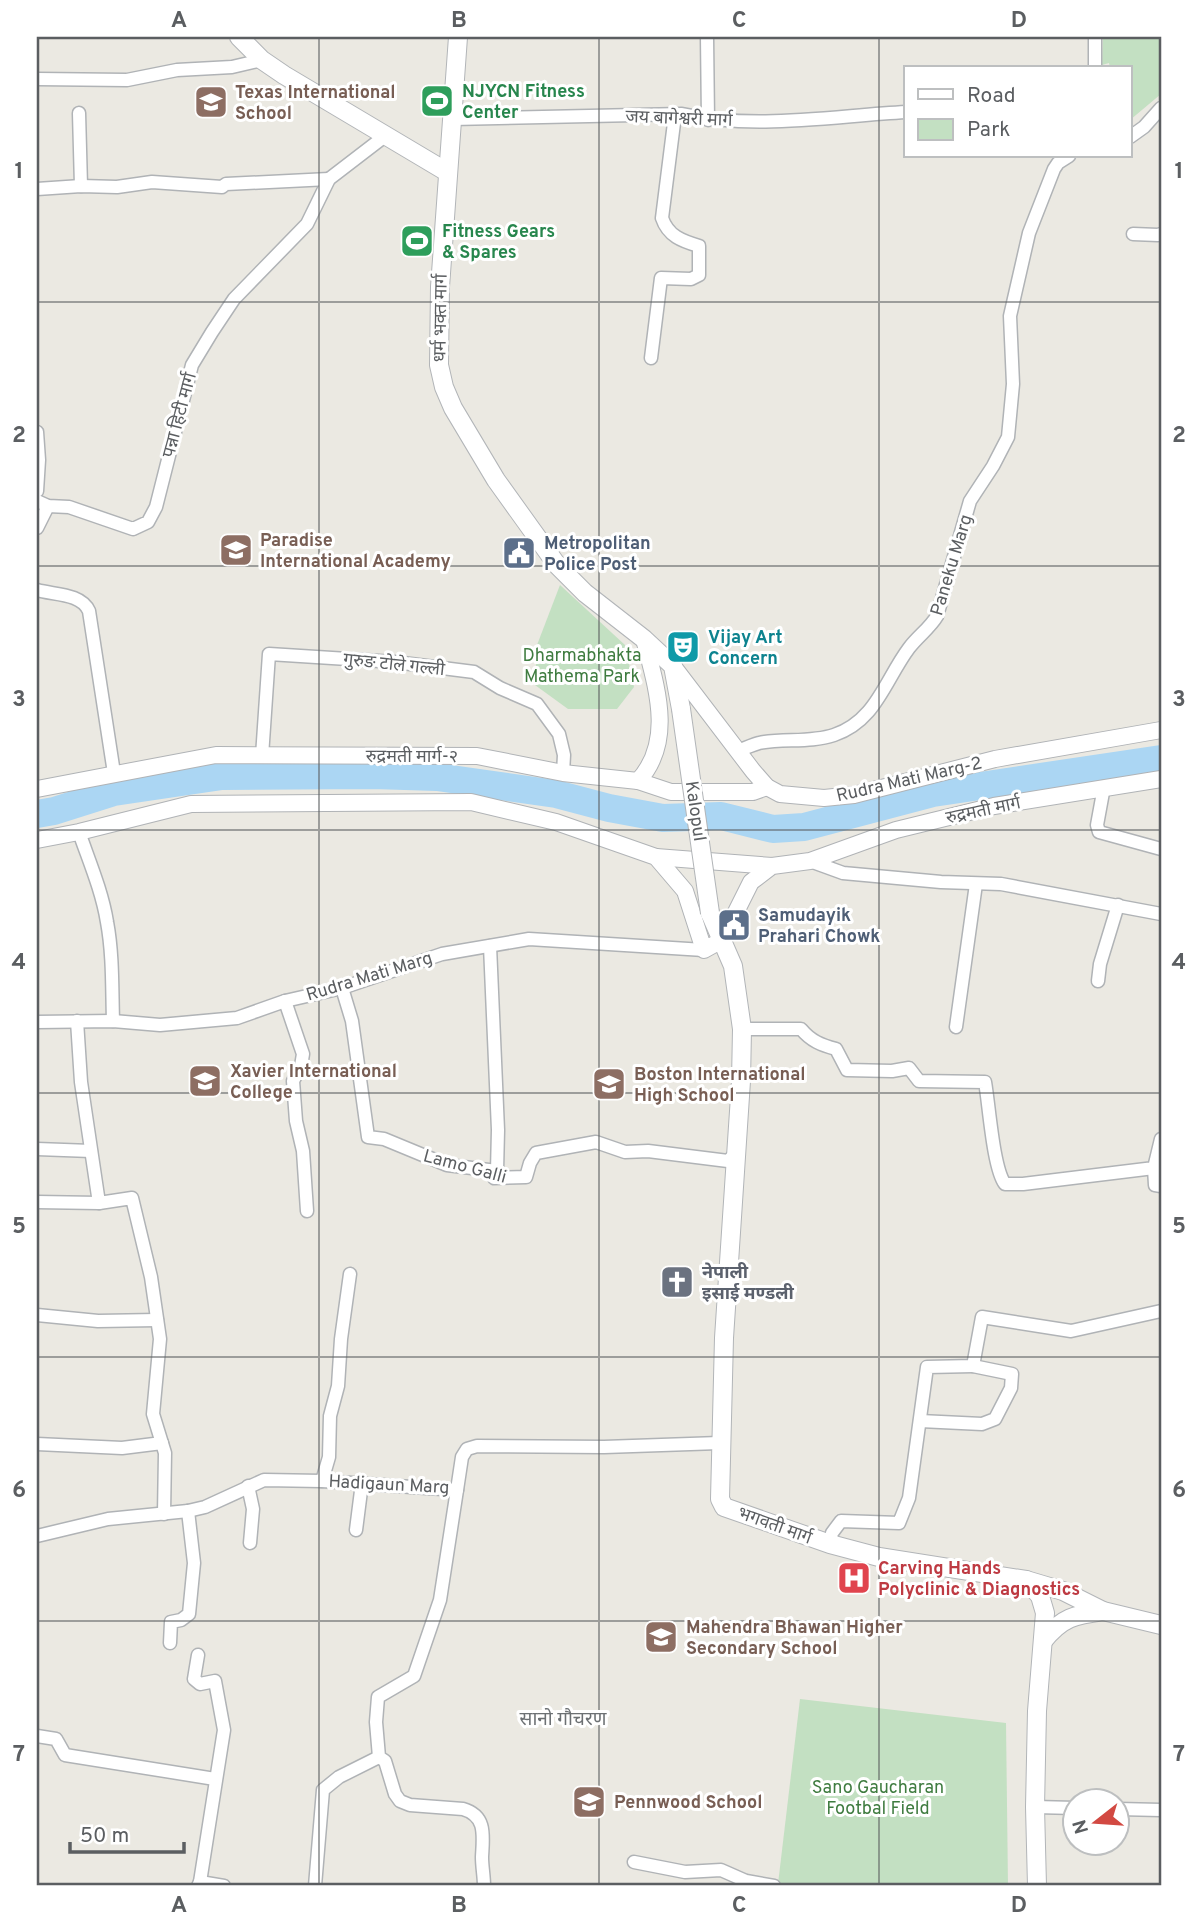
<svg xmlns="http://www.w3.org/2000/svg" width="1198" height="1923" viewBox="0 0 1198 1923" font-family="Overpass,'Noto Sans Devanagari',sans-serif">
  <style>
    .green { fill: #c3e0c2 }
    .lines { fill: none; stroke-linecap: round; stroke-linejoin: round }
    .river { stroke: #abd6f3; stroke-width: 28 }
    .minor-casing { stroke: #b0b3b6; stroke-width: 15 }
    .tertiary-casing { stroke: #b0b3b6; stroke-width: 18 }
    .secondary-casing { stroke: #b2b5b8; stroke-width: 20 }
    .minor { stroke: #fff; stroke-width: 12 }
    .tertiary { stroke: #fff; stroke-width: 16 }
    .secondary { stroke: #fff; stroke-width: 18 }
    .secondary-bridge-casing { stroke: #b2b5b8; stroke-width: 20; stroke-linecap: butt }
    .secondary-bridge { stroke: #fff; stroke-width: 18 }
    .grid { fill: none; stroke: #5b5e61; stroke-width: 2; stroke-opacity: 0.55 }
    .labels { text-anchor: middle; stroke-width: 6; stroke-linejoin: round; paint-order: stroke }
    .leisure-label { font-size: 18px; font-weight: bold; fill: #27864d; stroke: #fff; text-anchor: start }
    .education-label { font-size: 18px; font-weight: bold; fill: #785e54; stroke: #fff; text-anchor: start }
    .street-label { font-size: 18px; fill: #5b5e61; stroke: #fff }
    .service-label { font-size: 18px; font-weight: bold; fill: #4e5e75; stroke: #fff; text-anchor: start }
    .culture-label { font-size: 18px; font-weight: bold; fill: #0d838f; stroke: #fff; text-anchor: start }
    .park-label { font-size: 18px; fill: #3f7c40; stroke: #fff }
    .worship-label { font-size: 18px; font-weight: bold; fill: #5b616d; stroke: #fff; text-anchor: start }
    .health-label { font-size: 18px; font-weight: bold; fill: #be3a42; stroke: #fff; text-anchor: start }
    .neighbourhood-label { font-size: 19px; fill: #6c7073; stroke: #fff }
    .neatline { fill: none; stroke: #5b5e61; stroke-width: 2.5 }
    .grid-label { font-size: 23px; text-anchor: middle; font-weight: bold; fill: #5b5e61 }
  </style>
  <rect width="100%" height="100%" fill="#ebe9e2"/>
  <g class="green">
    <polygon points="1103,37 1161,37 1161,94 1130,120 1130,68 1110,68 1109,63 1102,65"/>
    <polygon points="560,585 625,645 634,687 617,709 568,709 535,685 537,645"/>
    <polygon points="800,1699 1006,1723 1008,1886 807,1886 778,1884"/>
  </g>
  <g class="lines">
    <polyline class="river" points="37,814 54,811 114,792 222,776 373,775 437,777 556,794 609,808 663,818 721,816 773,829 804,827 933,793 1161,759"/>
    <defs>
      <g id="minor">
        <polyline points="707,37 708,120"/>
        <polyline points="1095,68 1095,37"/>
        <polyline points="37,79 127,80 177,70 232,67 262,60"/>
        <polyline points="79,113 81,186"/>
        <path d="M452,119L682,114C755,130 832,116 906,112"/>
        <polyline points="1130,137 1144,127 1161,108"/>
        <polyline points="37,189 81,186 117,187 152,182 222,187 226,184 329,179"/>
        <polyline points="1133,234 1158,235 1161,234"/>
        <path d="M651,358L661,278L691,279L699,275V246C682,241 668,236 662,218L675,115"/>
        <polyline points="37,432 39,460 37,491"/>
        <polyline points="37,501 48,506 69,507 133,529 148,522 156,507 192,365 212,332 234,299 307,224 329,179 385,136"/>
        <polyline points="37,528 48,506"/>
        <path d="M37,590C54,595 81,593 89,611L114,773"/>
        <path d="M738,751C745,748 752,745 759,743C783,738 810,743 834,735C876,721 885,680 909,648C918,636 930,628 937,616L970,501L993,466L1008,437L1013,384L1010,316L1029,233L1054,169L1058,163L1069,156"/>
        <polyline points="262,756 269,654 395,662 474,672 500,688 537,704 559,734 564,755 563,773"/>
        <polyline points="1104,787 1097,825 1099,832 1161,849"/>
        <path d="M79,832C89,861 102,891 107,922C113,954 112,988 113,1021"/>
        <polyline points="810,861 843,873 941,882 1001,884 1161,914"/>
        <polyline points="490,946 498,1130 497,1171 494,1178 526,1177 530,1163 536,1153 596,1142 625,1152 648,1151 728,1161 736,1153"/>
        <polyline points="1098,981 1100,964 1118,905"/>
        <polyline points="342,988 352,1021 368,1137 384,1139 447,1165 497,1171"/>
        <polyline points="285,1001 303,1054 301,1066 293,1081 296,1121 303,1151 307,1211"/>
        <polyline points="77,1021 81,1082 99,1203 132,1198 151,1277 160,1339 153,1414 165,1453 164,1514"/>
        <polyline points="37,1022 113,1021 160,1025 237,1018 285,1001 342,988 442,954 529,939 704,950"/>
        <polyline points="956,1027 976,884"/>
        <path d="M742,1029H801C811,1041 821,1045 836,1049L847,1070L892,1071L909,1068L919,1081L985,1082C989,1104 993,1168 1005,1184H1023L1154,1168L1161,1139"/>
        <polyline points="37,1149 91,1151"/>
        <polyline points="1154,1168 1155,1185 1161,1186"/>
        <polyline points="37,1202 99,1203"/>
        <polyline points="37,1315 98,1321 157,1320"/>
        <polyline points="920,1421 982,1424 995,1419 1011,1388 1012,1374 973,1366"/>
        <polyline points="37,1444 122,1448 162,1443"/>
        <polyline points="322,1481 329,1457 330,1416 338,1386 341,1339 350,1274"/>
        <polyline points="248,1486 253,1509 250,1543"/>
        <path d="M457,1490L440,1600L414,1676L378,1697L376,1722L379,1757L385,1761L395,1794L400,1801L410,1805L463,1809C487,1816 483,1836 482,1857C482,1867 484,1876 484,1886"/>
        <polyline points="356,1530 362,1483"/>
        <polyline points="37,1536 108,1519 188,1511 205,1507 264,1480 322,1481 457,1490 462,1457 467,1449 477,1446 604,1447 719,1443"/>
        <polyline points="830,1544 832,1533 841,1521 899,1523 909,1498 927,1367 973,1366 982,1317 1071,1331 1161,1311"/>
        <polyline points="170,1643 171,1622 181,1620 189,1614 194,1563 188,1511"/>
        <polyline points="198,1655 194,1679 200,1684 215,1681 224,1730 200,1882"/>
        <polyline points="37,1736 56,1739 65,1755 215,1779"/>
        <polyline points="1035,1807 1076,1808"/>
        <polyline points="1118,1809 1161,1810"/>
        <polyline points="634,1862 685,1872 721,1870 746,1881 774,1886"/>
        <polyline points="198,1886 200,1882 224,1886"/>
        <polyline points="315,1886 323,1790 339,1777 379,1757"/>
      </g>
      <g id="tertiary">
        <polyline points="673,666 753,771 767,787 780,794 824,798 854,795 995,759 1161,730"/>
        <polyline points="638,781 671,792 753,792 767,787"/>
        <path d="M37,789L216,755L477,756L563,773L638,781C675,741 656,686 644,639"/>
        <polyline points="37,840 79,832 191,804 471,802 556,822 656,857 685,891 704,950 722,940 751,882 772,866 810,861 896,830 994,806 1161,779"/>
        <polyline points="656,857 772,866"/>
      </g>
      <g id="secondary">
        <polyline points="239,37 262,60 284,75 447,172"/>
        <polyline points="458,37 440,287 439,365 444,387 453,408 496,480 557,565 585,593 644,639 673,666 681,709"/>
        <polyline points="710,913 733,966 742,1029 741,1081 724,1338 720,1499 724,1507 830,1544 879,1557 1026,1580 1040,1596 1045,1613 1037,1711 1035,1807 1037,1886"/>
        <polyline points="1026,1580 1063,1591 1103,1611 1161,1625"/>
        <path d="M1043,1641C1062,1617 1075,1615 1103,1611"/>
      </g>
    </defs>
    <use href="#minor" class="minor-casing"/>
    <use href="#tertiary" class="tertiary-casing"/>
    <use href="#secondary" class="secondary-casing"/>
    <use href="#minor" class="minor"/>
    <use href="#tertiary" class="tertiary"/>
    <use href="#secondary" class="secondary"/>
    <defs>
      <polyline id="secondary-bridge" points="681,709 710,913"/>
    </defs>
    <use href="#secondary-bridge" class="secondary-bridge-casing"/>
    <use href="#secondary-bridge" class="secondary-bridge"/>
  </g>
  <path class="grid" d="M319,37V1886M599,37V1886M879,37V1886M37,302H1161M37,566H1161M37,830H1161M37,1093H1161M37,1357H1161M37,1621H1161"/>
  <defs>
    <symbol id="stadium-square" viewBox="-11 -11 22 22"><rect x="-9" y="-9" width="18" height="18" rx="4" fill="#2e9e5b" stroke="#fff"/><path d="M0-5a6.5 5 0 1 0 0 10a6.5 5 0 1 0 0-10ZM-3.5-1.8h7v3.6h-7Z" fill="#fff"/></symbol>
    <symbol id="school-square" viewBox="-11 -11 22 22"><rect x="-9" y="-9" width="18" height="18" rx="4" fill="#8d6e63" stroke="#fff"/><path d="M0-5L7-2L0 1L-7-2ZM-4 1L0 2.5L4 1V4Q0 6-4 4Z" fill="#fff"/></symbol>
    <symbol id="civic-square" viewBox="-11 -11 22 22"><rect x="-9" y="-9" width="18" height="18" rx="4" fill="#5c6f8a" stroke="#fff"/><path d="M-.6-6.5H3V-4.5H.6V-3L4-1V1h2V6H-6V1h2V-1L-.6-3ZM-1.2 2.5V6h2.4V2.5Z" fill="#fff"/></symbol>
    <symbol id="theatre-square" viewBox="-11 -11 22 22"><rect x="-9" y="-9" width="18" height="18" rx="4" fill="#0f9aa8" stroke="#fff"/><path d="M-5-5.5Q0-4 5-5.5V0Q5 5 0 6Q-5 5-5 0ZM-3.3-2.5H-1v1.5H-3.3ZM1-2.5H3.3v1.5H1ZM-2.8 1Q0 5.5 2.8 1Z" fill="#fff"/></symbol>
    <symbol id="university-square" viewBox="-11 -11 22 22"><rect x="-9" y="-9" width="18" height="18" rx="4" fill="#8d6e63" stroke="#fff"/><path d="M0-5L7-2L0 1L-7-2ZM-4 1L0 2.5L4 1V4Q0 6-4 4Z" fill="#fff"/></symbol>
    <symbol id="church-square" viewBox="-11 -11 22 22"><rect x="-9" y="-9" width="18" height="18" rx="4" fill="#6b7280" stroke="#fff"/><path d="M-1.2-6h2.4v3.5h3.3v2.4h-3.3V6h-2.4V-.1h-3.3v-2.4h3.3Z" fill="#fff"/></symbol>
    <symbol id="hospital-square" viewBox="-11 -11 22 22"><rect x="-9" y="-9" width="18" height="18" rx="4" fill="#e0444e" stroke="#fff"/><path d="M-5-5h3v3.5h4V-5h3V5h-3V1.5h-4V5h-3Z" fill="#fff"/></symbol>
  </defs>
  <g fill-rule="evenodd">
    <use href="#stadium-square" x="418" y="82" width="38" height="38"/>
    <use href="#school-square" x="192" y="83" width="38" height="38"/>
    <use href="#stadium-square" x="398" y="222" width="38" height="38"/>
    <use href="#school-square" x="217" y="531" width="38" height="38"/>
    <use href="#civic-square" x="500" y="534" width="38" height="38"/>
    <use href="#theatre-square" x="664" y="628" width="38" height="38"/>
    <use href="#civic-square" x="715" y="906" width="38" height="38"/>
    <use href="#university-square" x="186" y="1062" width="38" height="38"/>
    <use href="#school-square" x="590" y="1065" width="38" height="38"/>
    <use href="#church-square" x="658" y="1263" width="38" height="38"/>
    <use href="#hospital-square" x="835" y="1559" width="38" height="38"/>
    <use href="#school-square" x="642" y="1618" width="38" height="38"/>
    <use href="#school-square" x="570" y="1783" width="38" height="38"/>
  </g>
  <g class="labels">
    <g class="leisure-label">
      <text x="462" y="97">NJYCN Fitness<tspan x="462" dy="21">Center</tspan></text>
      <text x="442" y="237">Fitness Gears<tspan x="442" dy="21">&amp; Spares</tspan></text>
    </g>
    <g class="education-label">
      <text x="235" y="98">Texas International<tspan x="235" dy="21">School</tspan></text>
      <text x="260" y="546">Paradise<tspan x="260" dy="21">International Academy</tspan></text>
      <text x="230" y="1077">Xavier International<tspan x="230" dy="21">College</tspan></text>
      <text x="634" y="1080">Boston International<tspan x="634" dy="21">High School</tspan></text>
      <text x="686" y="1633">Mahendra Bhawan Higher<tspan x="686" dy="21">Secondary School</tspan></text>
      <text x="614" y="1808">Pennwood School</text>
    </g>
    <g class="street-label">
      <text transform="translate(679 118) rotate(2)" y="6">जय बागेश्वरी मार्ग</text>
      <text transform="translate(440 318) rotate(-89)" y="6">धर्म भक्त मार्ग</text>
      <text transform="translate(179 415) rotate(-75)" y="6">पन्ना हिटी मार्ग</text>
      <text transform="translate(951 565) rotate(-73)" y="6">Paneku Marg</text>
      <text transform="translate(394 664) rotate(6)" y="6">गुरुङ टोले गल्ली</text>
      <text x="412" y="762">रुद्रमती मार्ग-२</text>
      <text transform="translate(909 779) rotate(-13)" y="6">Rudra Mati Marg-2</text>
      <text transform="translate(983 810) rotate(-12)" y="6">रुद्रमती मार्ग</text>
      <text transform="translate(696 811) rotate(82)" y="6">Kalopul</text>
      <text transform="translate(369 976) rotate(-17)" y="6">Rudra Mati Marg</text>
      <text transform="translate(465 1166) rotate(15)" y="6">Lamo Galli</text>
      <text transform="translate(389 1484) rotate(3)" y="6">Hadigaun Marg</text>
      <text transform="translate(775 1525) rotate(20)" y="6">भगवती मार्ग</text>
    </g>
    <g class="service-label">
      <text x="544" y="549">Metropolitan<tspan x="544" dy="21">Police Post</tspan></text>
      <text x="758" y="921">Samudayik<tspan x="758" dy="21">Prahari Chowk</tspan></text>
    </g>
    <g class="culture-label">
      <text x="708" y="643">Vijay Art<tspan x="708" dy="21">Concern</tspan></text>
    </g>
    <g class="park-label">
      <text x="582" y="661">Dharmabhakta<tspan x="582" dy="21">Mathema Park</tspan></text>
      <text x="878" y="1793">Sano Gaucharan<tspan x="878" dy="21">Footbal Field</tspan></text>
    </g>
    <g class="worship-label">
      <text x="702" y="1278">नेपाली<tspan x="702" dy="21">इसाई मण्डली</tspan></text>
    </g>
    <g class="health-label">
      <text x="878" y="1574">Carving Hands<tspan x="878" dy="21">Polyclinic &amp; Diagnostics</tspan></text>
    </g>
    <g class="neighbourhood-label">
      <text x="563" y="1725">सानो गौचरण</text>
    </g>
  </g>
  <rect width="1198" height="1923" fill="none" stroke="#ffffff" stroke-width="77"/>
  <rect x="904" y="66" width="228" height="91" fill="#ffffff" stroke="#bdbfc0" stroke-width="2"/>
  <rect x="918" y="89" width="35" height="10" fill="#ffffff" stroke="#bdbfc0" stroke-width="2"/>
  <text x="967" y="102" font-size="21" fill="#5b5e61">Road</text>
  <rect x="918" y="119" width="35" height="21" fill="#c3e0c2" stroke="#bdbfc0" stroke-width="2"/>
  <text x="967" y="136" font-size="21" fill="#5b5e61">Park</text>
  <g transform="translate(1096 1822) rotate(253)"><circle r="33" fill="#ffffff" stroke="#bdbfc0" stroke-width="2"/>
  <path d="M0-5L12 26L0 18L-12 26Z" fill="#d24942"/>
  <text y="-10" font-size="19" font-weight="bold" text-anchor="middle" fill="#5b5e61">N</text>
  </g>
  <path d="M70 1842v10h114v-10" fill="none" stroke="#5b5e61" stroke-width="3.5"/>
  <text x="80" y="1842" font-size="21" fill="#5b5e61" stroke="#ffffff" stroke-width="5" paint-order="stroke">50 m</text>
  <rect x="38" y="38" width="1122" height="1846" class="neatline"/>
  <g class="grid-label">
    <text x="179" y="27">A</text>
    <text x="459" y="27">B</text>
    <text x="739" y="27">C</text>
    <text x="1019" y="27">D</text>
    <text x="19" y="178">1</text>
    <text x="1179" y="178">1</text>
    <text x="19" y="442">2</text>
    <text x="1179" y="442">2</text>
    <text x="19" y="706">3</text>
    <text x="1179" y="706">3</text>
    <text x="19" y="969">4</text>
    <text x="1179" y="969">4</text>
    <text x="19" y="1233">5</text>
    <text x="1179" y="1233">5</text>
    <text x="19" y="1497">6</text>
    <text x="1179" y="1497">6</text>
    <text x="19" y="1761">7</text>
    <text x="1179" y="1761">7</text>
    <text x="179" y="1912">A</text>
    <text x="459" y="1912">B</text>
    <text x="739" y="1912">C</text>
    <text x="1019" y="1912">D</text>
  </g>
</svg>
